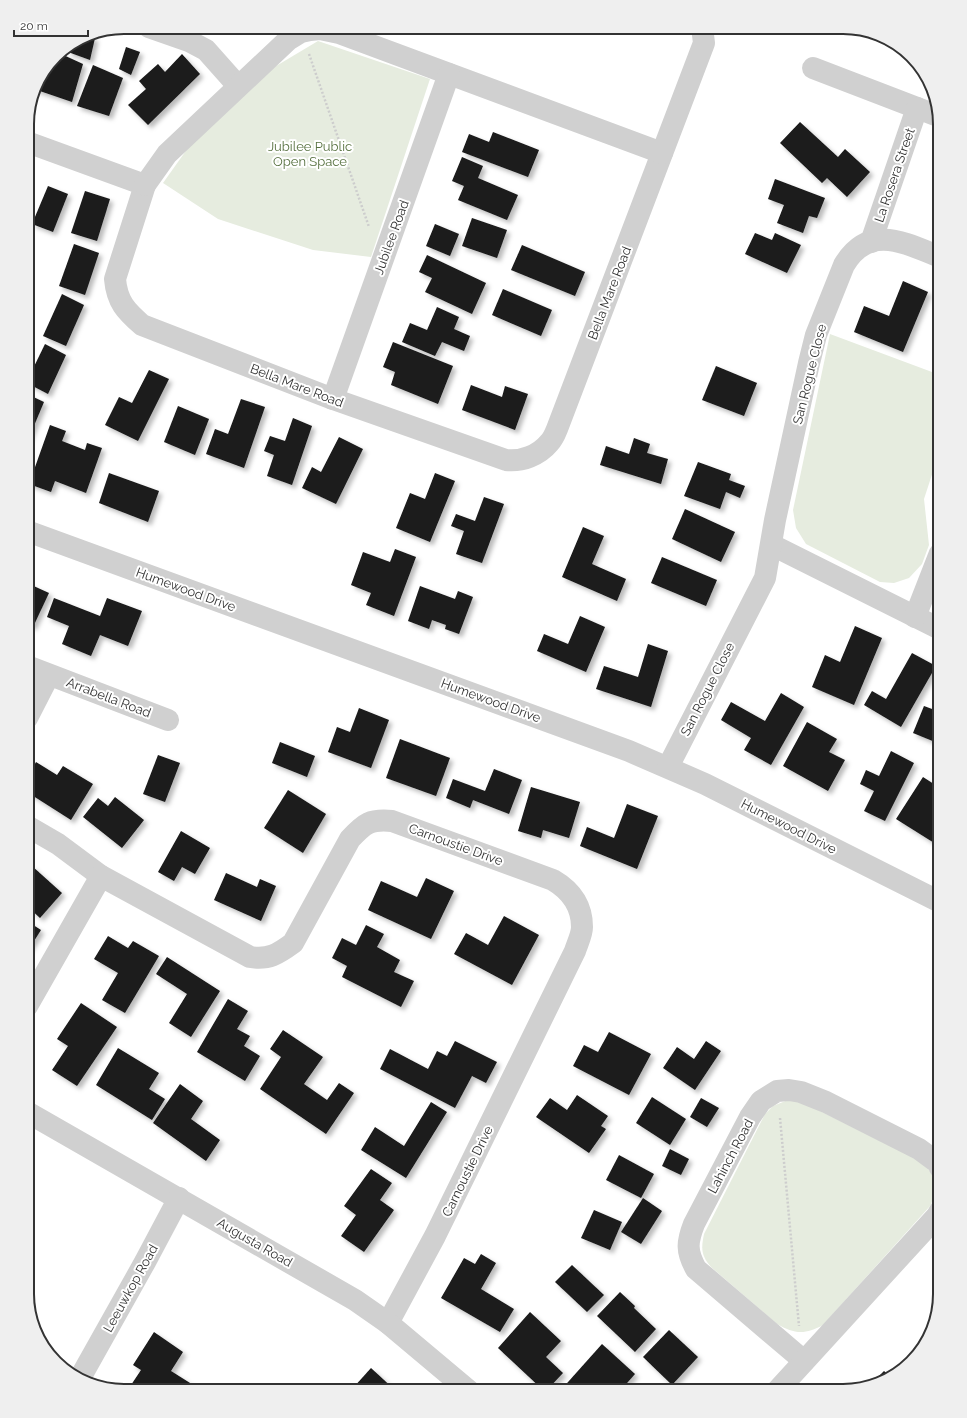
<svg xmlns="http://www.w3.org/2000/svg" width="967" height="1418" viewBox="0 0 967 1418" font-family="Raleway,sans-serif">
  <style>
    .green { fill: #e6ecdf }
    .building { fill: #1a1a1a; filter: url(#shadow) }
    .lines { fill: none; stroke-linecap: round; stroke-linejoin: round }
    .path { stroke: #cdcdcd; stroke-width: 2.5; stroke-dasharray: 2 2; stroke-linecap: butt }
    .minor { stroke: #d0d0d0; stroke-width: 22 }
    .labels { text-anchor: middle; stroke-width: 4; stroke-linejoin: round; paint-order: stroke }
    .park-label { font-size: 13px; fill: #56703f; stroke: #fff }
    .street-label { font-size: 13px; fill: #333; stroke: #fff }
    .rim { fill: none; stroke: #333; stroke-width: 2 }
  </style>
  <defs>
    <filter id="shadow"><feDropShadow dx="3.5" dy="3.5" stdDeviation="2" flood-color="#0004"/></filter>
  </defs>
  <rect width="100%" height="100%" fill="#fff"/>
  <g class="green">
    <polygon points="318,41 430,79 371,257 313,250 218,219 163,183 195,138 261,75"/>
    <polygon points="830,334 940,375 940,450 924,499 929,545 922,564 909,578 894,583 880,582 806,544 796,528 793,510"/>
    <path d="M788,1100L800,1101L921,1161C936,1175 937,1185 931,1205L823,1325C805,1335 794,1334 777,1324L711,1267C701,1255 701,1249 704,1234L765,1114L773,1106Z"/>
  </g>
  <g class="building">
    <polygon points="86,35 95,38 90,60 68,52 69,46"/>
    <polygon points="126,47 140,52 131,75 119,69"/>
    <polygon points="59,53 83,64 72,102 34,89 48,67 51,68 56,55"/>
    <polygon points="182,54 200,74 148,125 128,105 146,89 139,81 158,64 165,72"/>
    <polygon points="93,65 123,78 109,116 77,106"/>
    <polygon points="800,122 838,157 845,149 870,172 847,197 827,178 822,183 780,143"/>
    <polygon points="493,132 539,150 528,177 462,152 469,134 489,142"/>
    <polygon points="462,157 483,166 478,178 518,195 507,220 458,200 464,186 452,181"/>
    <polygon points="775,179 825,198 817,218 809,216 803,233 777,223 784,205 768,199"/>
    <polygon points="48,186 68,194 53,232 32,224"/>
    <polygon points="85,191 110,199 97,241 71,233"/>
    <polygon points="472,218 507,230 497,258 462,246"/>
    <polygon points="435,224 459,234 450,256 426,246"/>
    <polygon points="755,233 772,240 775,233 801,245 787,273 745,254"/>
    <polygon points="74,244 99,253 85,295 59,286"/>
    <polygon points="522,245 585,272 575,296 511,270"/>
    <polygon points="427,255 486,283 472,314 425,292 432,278 419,272"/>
    <polygon points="903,281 928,292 903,352 854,332 864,306 889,316"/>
    <polygon points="503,289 552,310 541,336 492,315"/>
    <polygon points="62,294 84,305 66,346 43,336"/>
    <polygon points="437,307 459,317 454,329 470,336 464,351 442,342 435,356 402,342 410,323 427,330"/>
    <polygon points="940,337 940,356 933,353"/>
    <polygon points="393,342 453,366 438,404 391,385 395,372 383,367"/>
    <polygon points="45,344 66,355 48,394 27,383 27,381"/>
    <polygon points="716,366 757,383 744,416 702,400"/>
    <polygon points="149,370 169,379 138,441 105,425 119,397 132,403"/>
    <polygon points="471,385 502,397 505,386 528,394 515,430 462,410"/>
    <polygon points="27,394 44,402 28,440 27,439"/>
    <polygon points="241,399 265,407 244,468 206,454 215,429 228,434"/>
    <polygon points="178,406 209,419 195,455 164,442"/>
    <polygon points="293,418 312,426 292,485 267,476 274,455 264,451 270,436 285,441"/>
    <polygon points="50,425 66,431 62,441 85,450 87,443 102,448 86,493 55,481 51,492 29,484"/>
    <polygon points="339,437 363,449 336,504 302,488 312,467 321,472"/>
    <polygon points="634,438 650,444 647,453 668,459 661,484 600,465 606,446 629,454"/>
    <polygon points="698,462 731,474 729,480 745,486 740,498 726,492 720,509 684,496"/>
    <polygon points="109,473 159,491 148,522 99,503"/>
    <polygon points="435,473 455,481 430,542 396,528 410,493 425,499"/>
    <polygon points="484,497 504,504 482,563 456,554 464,531 451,526 456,514 475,521"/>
    <polygon points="685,509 735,532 721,562 672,539"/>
    <polygon points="583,527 604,536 592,564 626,579 617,601 562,577"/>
    <polygon points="395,549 416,557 394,616 366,605 371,593 351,585 363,552 390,562"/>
    <polygon points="662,557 717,580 706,606 651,583"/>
    <polygon points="27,583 49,593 33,627 27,624"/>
    <polygon points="420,586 455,599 458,591 473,597 459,634 445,629 446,625 432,620 429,629 408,621"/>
    <polygon points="54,598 100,616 107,598 142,611 128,646 100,635 91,656 62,644 69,626 47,617"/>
    <polygon points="580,616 605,627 586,672 537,651 544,634 568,644"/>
    <polygon points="855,626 882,638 854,705 812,687 825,655 840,662"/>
    <polygon points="648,644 668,651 651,707 596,689 604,666 638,677"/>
    <polygon points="912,653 936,666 901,727 864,705 872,691 886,699"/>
    <polygon points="781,693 804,707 771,765 744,750 751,738 721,720 731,702 765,721"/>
    <polygon points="924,706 940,712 940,744 913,733"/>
    <polygon points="359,708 389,720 371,768 328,752 337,727 350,732"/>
    <polygon points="807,722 837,739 829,752 845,760 828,791 783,766"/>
    <polygon points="400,739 450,758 436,796 386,778"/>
    <polygon points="280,742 315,756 307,777 272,763"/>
    <polygon points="891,751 914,763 885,821 864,811 874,791 860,784 866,770 879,776"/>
    <polygon points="158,755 180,763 165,802 143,794"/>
    <polygon points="36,762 57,775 63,766 93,784 71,820 27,792 27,778"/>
    <polygon points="494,769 522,780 509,814 473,800 470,808 446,798 453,779 485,791"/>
    <polygon points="923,777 940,788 940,794 936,801 940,804 940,844 939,846 896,819"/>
    <polygon points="531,787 580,802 569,838 543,830 541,838 518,831"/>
    <polygon points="288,790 326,814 303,853 264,828"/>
    <polygon points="115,797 144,820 122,848 83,817 98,798 108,806"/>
    <polygon points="627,804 658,816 637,869 580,846 587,827 614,838"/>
    <polygon points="181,831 210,848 195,874 182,867 174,881 158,872"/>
    <polygon points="32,866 62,893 40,918 27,906 27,871"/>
    <polygon points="226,873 257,887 260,879 276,886 261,921 214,900"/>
    <polygon points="426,878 454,891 431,939 368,910 381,881 417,897"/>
    <polygon points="504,916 539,935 512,985 454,954 466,933 488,945"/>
    <polygon points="27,921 41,930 27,952"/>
    <polygon points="366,925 384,934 377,947 400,960 394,972 414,981 401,1007 342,977 347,966 332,958 342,938 356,945"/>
    <polygon points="108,936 128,948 133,941 159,956 125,1013 102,1000 118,973 94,959"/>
    <polygon points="167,957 220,991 191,1037 169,1023 187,994 156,974"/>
    <polygon points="228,999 248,1011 237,1029 250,1036 244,1046 260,1056 245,1081 197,1052"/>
    <polygon points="81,1003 117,1027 77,1086 52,1070 68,1046 57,1039"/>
    <polygon points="283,1030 323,1057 304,1084 327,1100 339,1083 354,1093 326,1134 260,1089 281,1057 270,1049"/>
    <polygon points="609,1032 651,1054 629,1095 573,1066 584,1045 598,1052"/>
    <polygon points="455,1041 497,1062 486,1083 472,1076 455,1108 380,1069 390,1049 428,1069 437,1051 447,1056"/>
    <polygon points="706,1041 721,1051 695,1090 663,1068 677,1047 694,1059"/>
    <polygon points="118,1048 159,1073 149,1089 165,1099 152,1120 96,1085"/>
    <polygon points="180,1084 203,1101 191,1119 220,1140 206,1161 153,1123"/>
    <polygon points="577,1095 608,1116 601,1126 606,1129 589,1153 536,1117 550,1098 567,1110"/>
    <polygon points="652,1097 686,1119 670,1145 636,1123"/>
    <polygon points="701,1098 719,1108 707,1127 690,1117"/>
    <polygon points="431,1102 447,1112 406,1178 361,1150 375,1127 404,1146"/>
    <polygon points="670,1149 689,1159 681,1175 662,1166"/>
    <polygon points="619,1155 654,1174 641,1198 606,1180"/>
    <polygon points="371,1169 392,1183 380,1200 394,1210 364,1252 341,1236 356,1215 344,1206"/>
    <polygon points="643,1198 662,1211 641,1244 621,1232"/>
    <polygon points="594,1210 622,1222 610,1250 581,1238"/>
    <polygon points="481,1254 496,1263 481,1289 514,1309 500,1332 441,1298 464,1258 475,1264"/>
    <polygon points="572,1265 604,1295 587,1312 555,1282"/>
    <polygon points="620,1292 635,1306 634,1308 656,1329 635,1352 597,1316"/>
    <polygon points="530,1312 561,1341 546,1357 563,1373 546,1391 544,1391 498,1348"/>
    <polygon points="669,1330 698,1357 672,1385 643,1357"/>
    <polygon points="154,1332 183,1352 171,1371 198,1388 196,1391 140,1391 131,1385 141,1370 133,1365"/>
    <polygon points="602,1344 635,1374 620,1391 560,1391"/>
    <polygon points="371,1368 396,1391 357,1391 353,1388"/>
    <polygon points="884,1371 892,1378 872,1383"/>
  </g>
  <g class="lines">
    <g class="path">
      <polyline points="309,54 369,227"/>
      <polyline points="780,1118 799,1326"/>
    </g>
    <g class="minor">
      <polyline points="149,27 189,41 206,50 238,86"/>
      <polyline points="813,68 938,116"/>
      <path d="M27,142L145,185L115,279C117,302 126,311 142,325L333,399L506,460C522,462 539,455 549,443C553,439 555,434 557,429L704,43L702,27"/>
      <polyline points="145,185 167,154 288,40 301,32 310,30 320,29 339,33 662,153"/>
      <polyline points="871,242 917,108"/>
      <polyline points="333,399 449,74"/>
      <polyline points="27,531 629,751 705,784 940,902"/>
      <polyline points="772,545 940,629"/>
      <polyline points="915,617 940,553"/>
      <polyline points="27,666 168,720"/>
      <polyline points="27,718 49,675"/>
      <path d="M668,767L765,578L775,520L809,363L816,335L844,265C869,223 905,243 940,257"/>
      <polyline points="27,826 58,844 101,876"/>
      <path d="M27,1006L101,876L250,957C269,960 278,954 293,943L350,839C365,823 370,819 392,821L553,880C570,890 582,905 582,927C582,935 577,944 575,951L435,1236L388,1323"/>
      <polyline points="27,1112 355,1300 388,1323 469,1391"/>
      <path d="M804,1361L696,1269C686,1251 687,1242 694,1224L750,1117L761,1101L777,1091L789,1090L801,1092L826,1102L919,1149L938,1163L940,1168"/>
      <polyline points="80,1378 145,1262 179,1198"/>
      <polyline points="777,1391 937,1216 940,1211"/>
    </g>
  </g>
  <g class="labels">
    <g class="park-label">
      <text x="310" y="151">Jubilee Public<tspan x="310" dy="15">Open Space</tspan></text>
    </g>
    <g class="street-label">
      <text transform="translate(894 175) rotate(-71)" y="5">La Rosera Street</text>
      <text transform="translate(391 237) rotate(-70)" y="5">Jubilee Road</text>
      <text transform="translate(609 293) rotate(-69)" y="5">Bella Mare Road</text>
      <text transform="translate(809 374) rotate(-76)" y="5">San Rogue Close</text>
      <text transform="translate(297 385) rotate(21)" y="5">Bella Mare Road</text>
      <text transform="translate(186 589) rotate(20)" y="5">Humewood Drive</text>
      <text transform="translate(707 689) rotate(-63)" y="5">San Rogue Close</text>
      <text transform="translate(109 697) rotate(21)" y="5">Arrabella Road</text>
      <text transform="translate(491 700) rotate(20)" y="5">Humewood Drive</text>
      <text transform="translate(789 826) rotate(27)" y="5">Humewood Drive</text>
      <text transform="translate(456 844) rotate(20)" y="5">Carnoustie Drive</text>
      <text transform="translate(730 1156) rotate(-62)" y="5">Lahinch Road</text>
      <text transform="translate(467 1171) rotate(-64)" y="5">Carnoustie Drive</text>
      <text transform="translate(255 1242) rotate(30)" y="5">Augusta Road</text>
      <text transform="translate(130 1288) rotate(-61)" y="5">Leeuwkop Road</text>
    </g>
  </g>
  <path d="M0 0H967V1418H0ZM124 34H843A90 90 0 0 1 933 124V1294A90 90 0 0 1 843 1384H124A90 90 0 0 1 34 1294V124A90 90 0 0 1 124 34Z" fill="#efefef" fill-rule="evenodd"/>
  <path class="rim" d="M124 34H843A90 90 0 0 1 933 124V1294A90 90 0 0 1 843 1384H124A90 90 0 0 1 34 1294V124A90 90 0 0 1 124 34Z"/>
  <path d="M14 30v6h74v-6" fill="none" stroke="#333333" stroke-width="2"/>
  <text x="20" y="30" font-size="12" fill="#333333" stroke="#ffffff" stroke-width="3" paint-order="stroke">20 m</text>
</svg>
